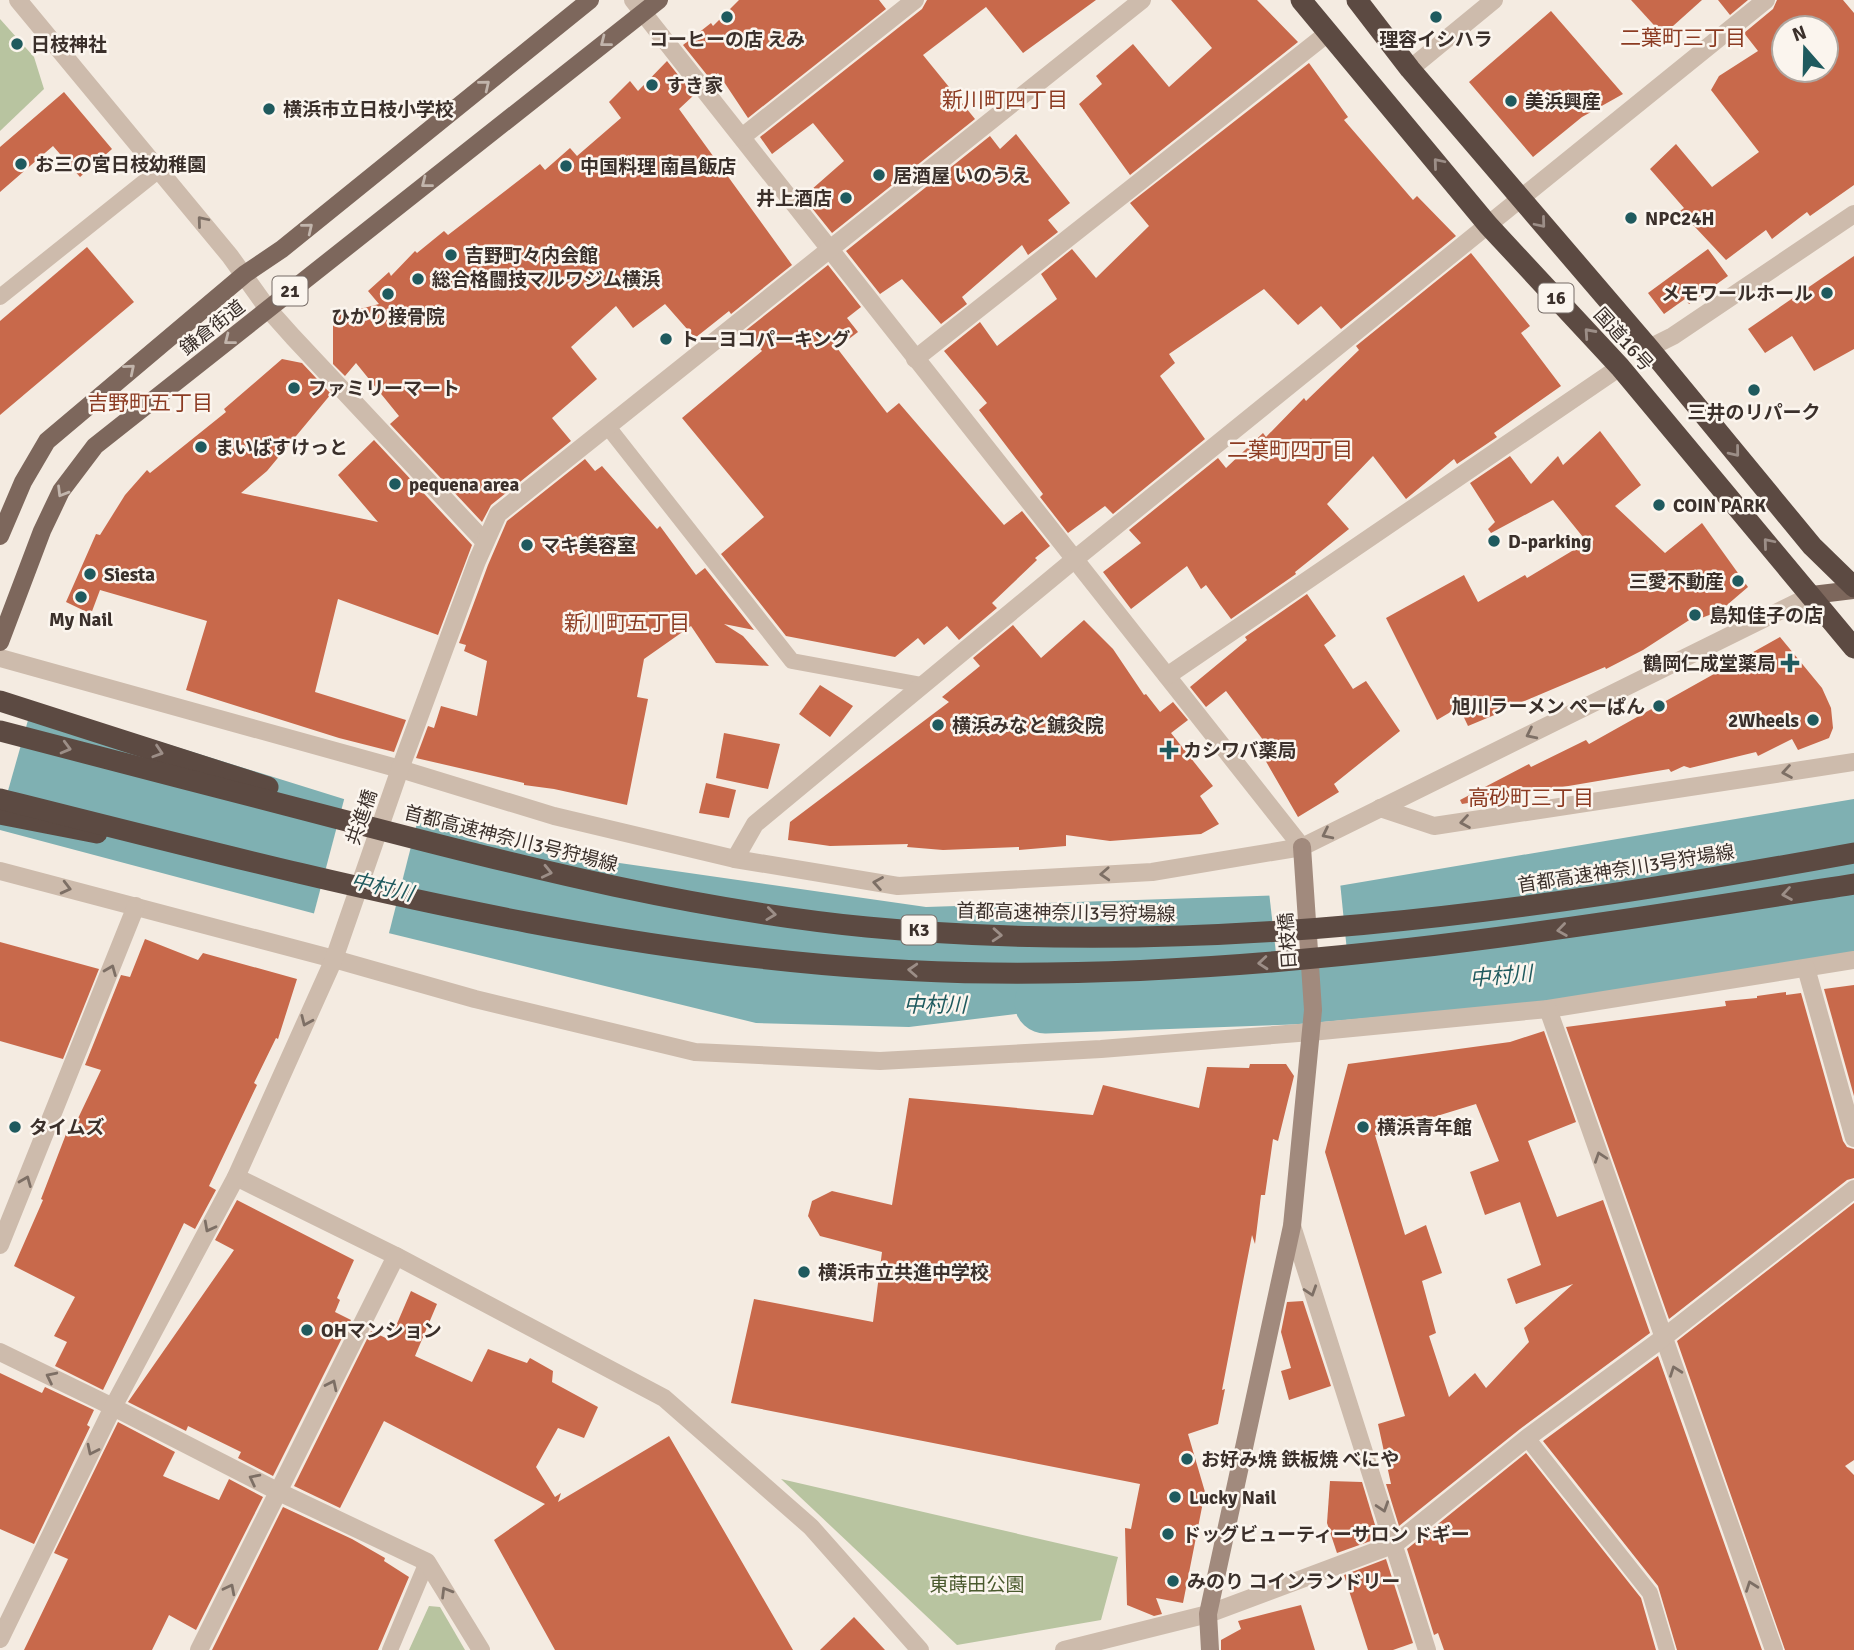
<svg xmlns="http://www.w3.org/2000/svg" width="1854" height="1650" viewBox="0 0 1854 1650" font-family="Signika,'Noto Sans JP',sans-serif">
  <style>
    .green { fill: #b8c4a0 }
    .water { fill: #7fb0b2 }
    .pier { fill: #f4ebe1 }
    .lines { fill: none; stroke-linecap: round; stroke-linejoin: round }
    .river { stroke: #7fb0b2; stroke-width: 61 }
    .building { fill: #c8694b; fill-rule: evenodd }
    .lane { stroke: #cdbbac; stroke-width: 16 }
    .street { stroke: #cdbbac; stroke-width: 18 }
    .secondary { stroke: #a18a7d; stroke-width: 18 }
    .primary { stroke: #7d675c; stroke-width: 18 }
    .highway { stroke: #5c4a42; stroke-width: 21 }
    .highway-bridge { stroke: #5c4a42; stroke-width: 21 }
    .oneway { stroke: #c2b5ac }
    .oneway2 { stroke: #9c8e87 }
    .oneway3 { stroke: #7d6f65 }
    .poi-dot { fill: #1f5a5e; stroke: #fbf5ee; stroke-width: 2.5 }
    .labels { text-anchor: middle; stroke-width: 5; stroke-linejoin: round; paint-order: stroke }
    .shield { fill: #fbf5ee; stroke: #756b66; stroke-width: 2 }
    .shield-label { font-size: 18px; font-weight: bold; fill: #3b302b }
    .poi-label { font-size: 19px; font-weight: bold; fill: #3b302b; stroke: #fbf5ee; text-anchor: start }
    .street-label { font-size: 19px; fill: #3b302b; stroke: #fbf5ee }
    .park-label { font-size: 19px; fill: #4a5a2e; stroke: #fbf5ee }
    .neighbourhood-label { font-size: 21px; fill: #8c3b22; stroke: #fbf5ee }
    .water-label { font-size: 21px; font-style: italic; fill: #1f5a5e; stroke: #fbf5ee }
  </style>
  <rect width="100%" height="100%" fill="#f4ebe1"/>
  <g class="green">
    <polygon points="0,19 34,57 44,89 0,131"/>
    <polygon points="781,1479 1118,1557 1101,1620 957,1645"/>
    <polygon points="429,1606 440,1607 465,1650 409,1650"/>
  </g>
  <polygon class="water" points="0,692 488,844 926,907 1285,895 1854,799 1854,910 1427,969 1197,992 909,1027 756,1023 376,930 0,830"/>
  <g class="pier">
    <polygon points="0,689 34,699 0,819"/>
    <polygon points="345,796 418,819 388,937 313,917"/>
    <polygon points="1340,882 1350,981 1280,988 1269,892"/>
  </g>
  <g class="lines">
    <polyline class="river" points="1045,1003 1291,994 1571,970 1854,921"/>
  </g>
  <g class="building">
    <polygon points="739,0 879,0 886,9 748,118 718,73 711,80 683,45 711,23 713,26"/>
    <polygon points="927,0 1096,0 1023,53 986,7 923,55 975,119 832,233 803,197 844,161 813,123 772,154 760,137 922,9"/>
    <polygon points="1171,0 1257,0 1298,42 1130,175 1079,104 1102,84 1096,76 1133,44 1169,87 1212,48"/>
    <polygon points="1631,0 1702,0 1663,35"/>
    <polygon points="1718,0 1748,0 1730,15"/>
    <path d="M1777,0H1843L1854,13V185L1810,216L1807,212L1772,239L1766,230L1726,260L1680,211L1684,208L1650,169L1676,144L1712,187L1759,152L1711,90L1719,76L1758,51L1744,33L1773,9ZM1784,28H1826V70H1784Z"/>
    <polygon points="1551,11 1623,94 1582,117 1533,157 1469,82"/>
    <polygon points="667,61 694,95 679,109 792,265 731,314 729,311 695,338 665,304 633,328 616,306 571,347 597,379 552,418 571,441 491,505 482,522 390,424 399,416 356,363 345,376 333,364 333,322 341,314 379,304 368,291 389,272 391,276 415,251 417,253 444,231 448,235 540,164 545,170 570,148 577,156 621,118 609,102 630,81 638,91"/>
    <polygon points="1309,63 1348,117 1344,120 1413,200 1417,196 1456,236 1341,329 1321,306 1298,325 1264,289 1169,354 1175,363 1160,376 1205,439 1113,514 1105,506 1068,533 1040,497 1043,494 979,410 987,403 944,351 980,322 997,346 1057,299 1041,274 1072,249 1096,278 1149,226 1130,203"/>
    <polygon points="64,92 112,149 80,177 53,146 0,192 0,147"/>
    <polygon points="1016,134 1070,203 1048,220 1058,232 1028,255 1022,245 962,297 967,304 941,324 902,279 880,294 846,251 990,136 1000,149"/>
    <polygon points="87,247 134,302 0,415 0,321"/>
    <polygon points="1708,249 1728,276 1689,304 1685,299 1664,314 1648,293"/>
    <polygon points="1471,253 1530,326 1521,333 1561,386 1494,433 1497,437 1457,464 1454,459 1406,499 1373,456 1327,504 1349,529 1295,572 1296,574 1231,619 1206,585 1201,589 1187,566 1131,609 1103,572 1141,543 1129,530 1218,458 1226,468 1263,433 1266,437 1304,398 1306,401 1359,350 1356,346"/>
    <polygon points="1854,256 1854,349 1814,371 1792,336 1765,353 1748,329"/>
    <polygon points="828,265 861,307 847,318 858,332 837,348 887,413 899,403 1004,525 1022,511 1050,546 1035,558 1037,560 992,603 997,608 959,640 947,626 924,645 918,638 895,657 786,636 721,554 764,517 682,418 762,351 745,331"/>
    <polygon points="282,359 302,363 331,394 267,471 241,493 378,522 338,475 374,440 472,545 438,635 338,599 315,692 406,720 394,752 339,738 186,690 207,621 100,590 91,614 66,602 96,534 100,535 125,495 147,470 150,473 226,412 224,409"/>
    <polygon points="1600,431 1641,485 1615,506 1665,553 1702,523 1748,587 1720,611 1696,620 1694,617 1643,650 1606,669 1605,667 1503,710 1504,711 1468,726 1459,707 1437,720 1386,618 1464,575 1478,602 1525,575 1527,578 1587,542 1553,500 1491,533 1488,529 1495,522 1470,483 1510,456 1531,484 1558,456 1563,465"/>
    <polygon points="585,459 595,471 602,466 657,529 660,526 696,575 705,568 754,630 724,624 743,636 769,666 716,663 691,626 644,659 637,697 648,699 627,805 554,789 524,785 524,783 416,758 428,726 434,728 441,706 477,716 487,661 464,651 466,645 459,643 488,565 507,521"/>
    <polygon points="1307,594 1336,636 1324,645 1353,689 1366,681 1400,731 1334,784 1339,792 1298,817 1264,758 1273,753 1226,691 1206,707 1190,687 1247,640 1245,637"/>
    <polygon points="1084,620 1113,649 1144,695 1146,694 1160,712 1173,702 1188,720 1171,733 1213,786 1200,796 1219,824 1201,834 1110,841 1066,835 1066,846 1019,850 1019,847 943,850 907,847 908,844 830,846 788,840 790,822 949,702 942,697 980,666 973,658 1013,625 1041,658"/>
    <polygon points="1780,637 1822,688 1831,708 1833,728 1829,738 1798,750 1792,739 1758,756 1756,752 1690,768 1684,766 1671,772 1669,769 1462,804 1460,800 1529,764 1531,767 1586,740 1589,744"/>
    <polygon points="820,685 853,706 830,737 799,714"/>
    <polygon points="724,733 780,744 768,789 716,778"/>
    <polygon points="706,783 736,790 729,818 699,813"/>
    <polygon points="145,939 198,960 203,953 297,979 278,1039 276,1038 254,1083 257,1085 209,1186 216,1190 195,1229 184,1223 103,1390 55,1366 67,1342 54,1336 75,1297 14,1266 43,1200 41,1199 68,1129 72,1131 101,1070 85,1065 121,975 130,977"/>
    <polygon points="0,942 99,969 63,1059 0,1041"/>
    <polygon points="1854,985 1854,1096 1824,989"/>
    <polygon points="1786,992 1786,995 1801,993 1843,1141 1847,1147 1854,1149 1854,1178 1847,1180 1669,1319 1566,1027 1726,1006 1725,1001 1757,998 1757,996"/>
    <path d="M1544,1031L1576,1122L1528,1141L1557,1217L1603,1200L1650,1333L1520,1429L1399,1526L1386,1484H1391L1378,1424L1405,1416L1325,1152L1348,1064L1510,1042ZM1476,1104L1499,1161L1470,1172L1485,1215L1520,1202L1541,1265L1507,1279L1516,1304L1573,1284L1524,1328L1529,1342L1486,1388L1475,1373L1449,1397L1429,1336L1436,1333L1422,1281L1442,1273L1426,1225L1405,1235L1375,1135Z"/>
    <polygon points="1250,1064 1286,1064 1294,1076 1278,1141 1273,1139 1265,1195 1261,1195 1255,1244 1252,1235 1222,1390 1225,1389 1218,1424 1188,1434 1205,1492 1183,1603 1156,1598 1162,1614 1154,1616 1127,1605 1125,1528 1131,1529 1140,1484 731,1403 754,1299 873,1322 882,1252 820,1236 808,1216 812,1201 832,1191 892,1205 909,1098 1093,1115 1103,1085 1199,1108 1207,1067 1249,1068"/>
    <polygon points="237,1200 354,1260 337,1298 340,1300 335,1312 351,1320 273,1476 238,1458 241,1452 188,1426 186,1431 128,1402 234,1250 215,1240"/>
    <polygon points="1854,1203 1854,1460 1845,1466 1854,1475 1854,1650 1785,1650 1677,1341"/>
    <polygon points="411,1291 437,1304 415,1356 472,1382 488,1349 527,1363 530,1358 553,1371 552,1382 598,1407 584,1438 558,1428 536,1467 555,1497 561,1493 558,1502 669,1436 793,1650 555,1650 494,1540 545,1504 384,1421 340,1508 294,1486 371,1331 390,1340"/>
    <polygon points="1303,1301 1331,1386 1289,1400 1281,1371 1291,1368 1281,1332 1287,1302"/>
    <polygon points="1658,1356 1762,1650 1677,1650 1658,1586 1543,1441"/>
    <polygon points="0,1373 42,1393 45,1387 94,1410 87,1425 90,1427 34,1544 0,1529"/>
    <polygon points="118,1422 175,1452 163,1476 219,1500 229,1479 263,1497 196,1630 169,1615 152,1650 24,1650 68,1559 54,1553"/>
    <polygon points="1526,1453 1641,1598 1656,1650 1444,1650 1438,1633 1434,1635 1407,1549"/>
    <polygon points="1330,1481 1362,1482 1379,1538 1337,1553 1327,1523"/>
    <polygon points="283,1507 352,1539 385,1558 384,1561 409,1577 378,1650 212,1650"/>
    <polygon points="1386,1559 1413,1643 1393,1650 1368,1650 1344,1575"/>
    <polygon points="1301,1605 1315,1650 1221,1650 1221,1640 1241,1629 1238,1621"/>
    <polygon points="854,1617 885,1650 820,1650"/>
  </g>
  <g class="lines">
    <g class="lane">
      <polyline points="0,297 159,170"/>
      <polyline points="608,427 792,661 922,685"/>
      <polyline points="1527,1438 1650,1593 1667,1650"/>
      <polyline points="390,1650 427,1562"/>
    </g>
    <g class="street">
      <polyline points="18,0 230,256 268,309 293,337 485,542"/>
      <polyline points="633,0 1302,847"/>
      <polyline points="1410,69 1494,0"/>
      <polyline points="742,137 915,0"/>
      <polyline points="1649,348 1673,336 1854,214"/>
      <polyline points="915,359 1328,33"/>
      <polyline points="0,658 400,769 554,816 735,859 898,886 1152,872 1302,847 1812,595"/>
      <polyline points="1167,676 1620,367"/>
      <polyline points="1380,808 1434,826 1854,762"/>
      <polyline points="735,859 755,824 1075,559 1766,0"/>
      <polyline points="0,871 334,959 475,999 695,1052 880,1061 1101,1049 1311,1032 1548,1009 1854,960"/>
      <polyline points="1806,968 1854,1138"/>
      <polyline points="1548,1009 1774,1650"/>
      <polyline points="236,1177 396,1256 664,1398 811,1527 920,1650"/>
      <polyline points="1292,1226 1427,1650"/>
      <polyline points="0,1245 136,906"/>
      <polyline points="0,1352 113,1407 279,1492 427,1562 481,1650"/>
      <polyline points="0,1639 113,1407 236,1177 334,959 400,769 477,561 498,514 1142,0"/>
      <polyline points="199,1650 396,1256"/>
      <polyline points="1064,1650 1208,1614 1395,1544 1527,1438 1663,1338 1854,1189"/>
    </g>
    <polyline class="secondary" points="1210,1650 1208,1614 1292,1226 1313,1010 1302,847"/>
    <g class="primary">
      <polyline points="0,536 23,482 47,441 245,274 282,249 590,0"/>
      <polyline points="1812,595 1854,590"/>
      <polyline points="0,642 42,531 61,491 95,446 659,0"/>
    </g>
    <g class="highway">
      <polyline points="1301,0 1488,225 1620,367 1854,648"/>
      <polyline points="1357,0 1410,69 1649,348 1812,546 1854,587"/>
      <polyline points="0,814 97,833"/>
    </g>
    <g class="highway-bridge">
      <polyline points="0,701 268,787"/>
      <path d="M0,731C122,763 244,794 366,826C531,869 697,910 867,927C1202,959 1525,913 1854,853"/>
      <path d="M0,799C324,880 655,970 992,973C1282,976 1568,929 1854,884"/>
    </g>
  </g>
  <defs><path id="oneway-chevron" d="M-2-3.5L2.5 0L-2 3.5" fill="none" stroke-width="1.6" stroke-linecap="round" stroke-linejoin="round" transform="scale(1.75)"/></defs>
  <g class="oneway">
    <use href="#oneway-chevron" transform="translate(605 42) rotate(142)"/>
    <use href="#oneway-chevron" transform="translate(485 85) rotate(-39)"/>
    <use href="#oneway-chevron" transform="translate(426 183) rotate(142)"/>
    <use href="#oneway-chevron" transform="translate(308 228) rotate(-39)"/>
    <use href="#oneway-chevron" transform="translate(229 340) rotate(142)"/>
    <use href="#oneway-chevron" transform="translate(130 369) rotate(-40)"/>
    <use href="#oneway-chevron" transform="translate(62 492) rotate(121)"/>
  </g>
  <g class="oneway2">
    <use href="#oneway-chevron" transform="translate(1438 163) rotate(-130)"/>
    <use href="#oneway-chevron" transform="translate(1541 223) rotate(50)"/>
    <use href="#oneway-chevron" transform="translate(1589 333) rotate(-132)"/>
    <use href="#oneway-chevron" transform="translate(1735 452) rotate(51)"/>
    <use href="#oneway-chevron" transform="translate(1768 543) rotate(-130)"/>
    <use href="#oneway-chevron" transform="translate(66 748) rotate(15)"/>
    <use href="#oneway-chevron" transform="translate(158 752) rotate(18)"/>
    <use href="#oneway-chevron" transform="translate(547 872) rotate(13)"/>
    <use href="#oneway-chevron" transform="translate(1787 894) rotate(171)"/>
    <use href="#oneway-chevron" transform="translate(771 914) rotate(7)"/>
    <use href="#oneway-chevron" transform="translate(1562 930) rotate(172)"/>
    <use href="#oneway-chevron" transform="translate(997 935) rotate(4)"/>
    <use href="#oneway-chevron" transform="translate(1263 963) rotate(175)"/>
    <use href="#oneway-chevron" transform="translate(913 970) rotate(-177)"/>
  </g>
  <g class="oneway3">
    <use href="#oneway-chevron" transform="translate(202 221) rotate(-130)"/>
    <use href="#oneway-chevron" transform="translate(1531 734) rotate(154)"/>
    <use href="#oneway-chevron" transform="translate(1787 772) rotate(171)"/>
    <use href="#oneway-chevron" transform="translate(1465 822) rotate(171)"/>
    <use href="#oneway-chevron" transform="translate(1327 834) rotate(154)"/>
    <use href="#oneway-chevron" transform="translate(1105 874) rotate(177)"/>
    <use href="#oneway-chevron" transform="translate(878 883) rotate(-170)"/>
    <use href="#oneway-chevron" transform="translate(66 888) rotate(14)"/>
    <use href="#oneway-chevron" transform="translate(111 970) rotate(-68)"/>
    <use href="#oneway-chevron" transform="translate(306 1021) rotate(114)"/>
    <use href="#oneway-chevron" transform="translate(1600 1157) rotate(-109)"/>
    <use href="#oneway-chevron" transform="translate(26 1181) rotate(-68)"/>
    <use href="#oneway-chevron" transform="translate(209 1227) rotate(118)"/>
    <use href="#oneway-chevron" transform="translate(1311 1291) rotate(72)"/>
    <use href="#oneway-chevron" transform="translate(1675 1371) rotate(-110)"/>
    <use href="#oneway-chevron" transform="translate(51 1377) rotate(-154)"/>
    <use href="#oneway-chevron" transform="translate(332 1385) rotate(-64)"/>
    <use href="#oneway-chevron" transform="translate(92 1450) rotate(116)"/>
    <use href="#oneway-chevron" transform="translate(254 1479) rotate(-153)"/>
    <use href="#oneway-chevron" transform="translate(1383 1507) rotate(72)"/>
    <use href="#oneway-chevron" transform="translate(1751 1586) rotate(-110)"/>
    <use href="#oneway-chevron" transform="translate(230 1589) rotate(-63)"/>
    <use href="#oneway-chevron" transform="translate(446 1592) rotate(-121)"/>
  </g>
  <g class="poi-dot">
    <circle cx="727" cy="17" r="7"/>
    <circle cx="1436" cy="17" r="7"/>
    <circle cx="17" cy="44" r="7"/>
    <circle cx="652" cy="85" r="7"/>
    <circle cx="1511" cy="101" r="7"/>
    <circle cx="269" cy="109" r="7"/>
    <circle cx="21" cy="164" r="7"/>
    <circle cx="566" cy="166" r="7"/>
    <circle cx="879" cy="175" r="7"/>
    <circle cx="846" cy="198" r="7"/>
    <circle cx="1631" cy="218" r="7"/>
    <circle cx="451" cy="255" r="7"/>
    <circle cx="418" cy="279" r="7"/>
    <circle cx="1827" cy="293" r="7"/>
    <circle cx="388" cy="294" r="7"/>
    <circle cx="666" cy="339" r="7"/>
    <circle cx="294" cy="388" r="7"/>
    <circle cx="1754" cy="390" r="7"/>
    <circle cx="201" cy="447" r="7"/>
    <circle cx="395" cy="484" r="7"/>
    <circle cx="1659" cy="505" r="7"/>
    <circle cx="1494" cy="541" r="7"/>
    <circle cx="527" cy="545" r="7"/>
    <circle cx="90" cy="574" r="7"/>
    <circle cx="1738" cy="581" r="7"/>
    <circle cx="81" cy="597" r="7"/>
    <circle cx="1695" cy="615" r="7"/>
    <path d="M1786.5 652.5h7v7h7v7h-7v7h-7v-7h-7v-7h7z"/>
    <circle cx="1659" cy="706" r="7"/>
    <circle cx="1813" cy="720" r="7"/>
    <circle cx="938" cy="725" r="7"/>
    <path d="M1165.5 739.5h7v7h7v7h-7v7h-7v-7h-7v-7h7z"/>
    <circle cx="15" cy="1127" r="7"/>
    <circle cx="1363" cy="1127" r="7"/>
    <circle cx="804" cy="1272" r="7"/>
    <circle cx="307" cy="1330" r="7"/>
    <circle cx="1187" cy="1459" r="7"/>
    <circle cx="1175" cy="1497" r="7"/>
    <circle cx="1168" cy="1534" r="7"/>
    <circle cx="1173" cy="1581" r="7"/>
  </g>
  <g class="labels">
    <g class="shield">
      <rect x="272.5" y="276.5" width="35" height="29" rx="5"/>
      <rect x="1538.5" y="283.5" width="35" height="29" rx="5"/>
      <rect x="901.5" y="915.5" width="35" height="29" rx="5"/>
    </g>
    <g class="shield-label">
      <text x="290" y="297">21</text>
      <text x="1556" y="304">16</text>
      <text x="919" y="936">K3</text>
    </g>
    <g class="poi-label">
      <text x="727" y="46" text-anchor="middle">コーヒーの店 えみ</text>
      <text x="1436" y="46" text-anchor="middle">理容イシハラ</text>
      <text x="31" y="51">日枝神社</text>
      <text x="666" y="92">すき家</text>
      <text x="1525" y="108">美浜興産</text>
      <text x="283" y="116">横浜市立日枝小学校</text>
      <text x="35" y="171">お三の宮日枝幼稚園</text>
      <text x="580" y="173">中国料理 南昌飯店</text>
      <text x="893" y="182">居酒屋 いのうえ</text>
      <text x="832" y="205" text-anchor="end">井上酒店</text>
      <text x="1645" y="225">NPC24H</text>
      <text x="465" y="262">吉野町々内会館</text>
      <text x="432" y="286">総合格闘技マルワジム横浜</text>
      <text x="1813" y="300" text-anchor="end">メモワールホール</text>
      <text x="388" y="323" text-anchor="middle">ひかり接骨院</text>
      <text x="680" y="346">トーヨコパーキング</text>
      <text x="308" y="395">ファミリーマート</text>
      <text x="1754" y="419" text-anchor="middle">三井のリパーク</text>
      <text x="215" y="454">まいばすけっと</text>
      <text x="409" y="491">pequena area</text>
      <text x="1673" y="512">COIN PARK</text>
      <text x="1508" y="548">D-parking</text>
      <text x="541" y="552">マキ美容室</text>
      <text x="104" y="581">Siesta</text>
      <text x="1724" y="588" text-anchor="end">三愛不動産</text>
      <text x="1709" y="622">島知佳子の店</text>
      <text x="81" y="626" text-anchor="middle">My Nail</text>
      <text x="1776" y="670" text-anchor="end">鶴岡仁成堂薬局</text>
      <text x="1645" y="713" text-anchor="end">旭川ラーメン ぺーぱん</text>
      <text x="1799" y="727" text-anchor="end">2Wheels</text>
      <text x="952" y="732">横浜みなと鍼灸院</text>
      <text x="1183" y="757">カシワバ薬局</text>
      <text x="29" y="1134">タイムズ</text>
      <text x="1377" y="1134">横浜青年館</text>
      <text x="818" y="1279">横浜市立共進中学校</text>
      <text x="321" y="1337">OHマンション</text>
      <text x="1201" y="1466">お好み焼 鉄板焼 べにや</text>
      <text x="1189" y="1504">Lucky Nail</text>
      <text x="1182" y="1541">ドッグビューティーサロン ドギー</text>
      <text x="1187" y="1588">みのり コインランドリー</text>
    </g>
    <g class="street-label">
      <text transform="translate(212 327) rotate(-38)" y="7">鎌倉街道</text>
      <text transform="translate(1624 339) rotate(48)" y="7">国道16号</text>
      <text transform="translate(361 817) rotate(-71)" y="7">共進橋</text>
      <text transform="translate(511 838) rotate(14)" y="7">首都高速神奈川3号狩場線</text>
      <text transform="translate(1626 868) rotate(-9)" y="7">首都高速神奈川3号狩場線</text>
      <text transform="translate(1066 912) rotate(1)" y="7">首都高速神奈川3号狩場線</text>
      <text transform="translate(1287 941) rotate(-94)" y="7">日枝橋</text>
    </g>
    <g class="park-label">
      <text x="977" y="1591">東蒔田公園</text>
    </g>
    <g class="neighbourhood-label">
      <text x="1683" y="45">二葉町三丁目</text>
      <text x="1005" y="107">新川町四丁目</text>
      <text x="150" y="410">吉野町五丁目</text>
      <text x="1290" y="457">二葉町四丁目</text>
      <text x="627" y="630">新川町五丁目</text>
      <text x="1531" y="805">高砂町三丁目</text>
    </g>
    <g class="water-label">
      <text transform="translate(382 887) rotate(13)" y="7">中村川</text>
      <text transform="translate(1501 976) rotate(-5)" y="7">中村川</text>
      <text x="935" y="1012">中村川</text>
    </g>
  </g>
  <g transform="translate(1805 49) rotate(340)"><circle r="33" fill="#fbf5ee" stroke="#aea6a0" stroke-width="2"/>
  <path d="M0-5L12 26L0 18L-12 26Z" fill="#1f5a5e"/>
  <text y="-10" font-size="19" font-weight="bold" text-anchor="middle" fill="#3b302b">N</text>
  </g>
</svg>
